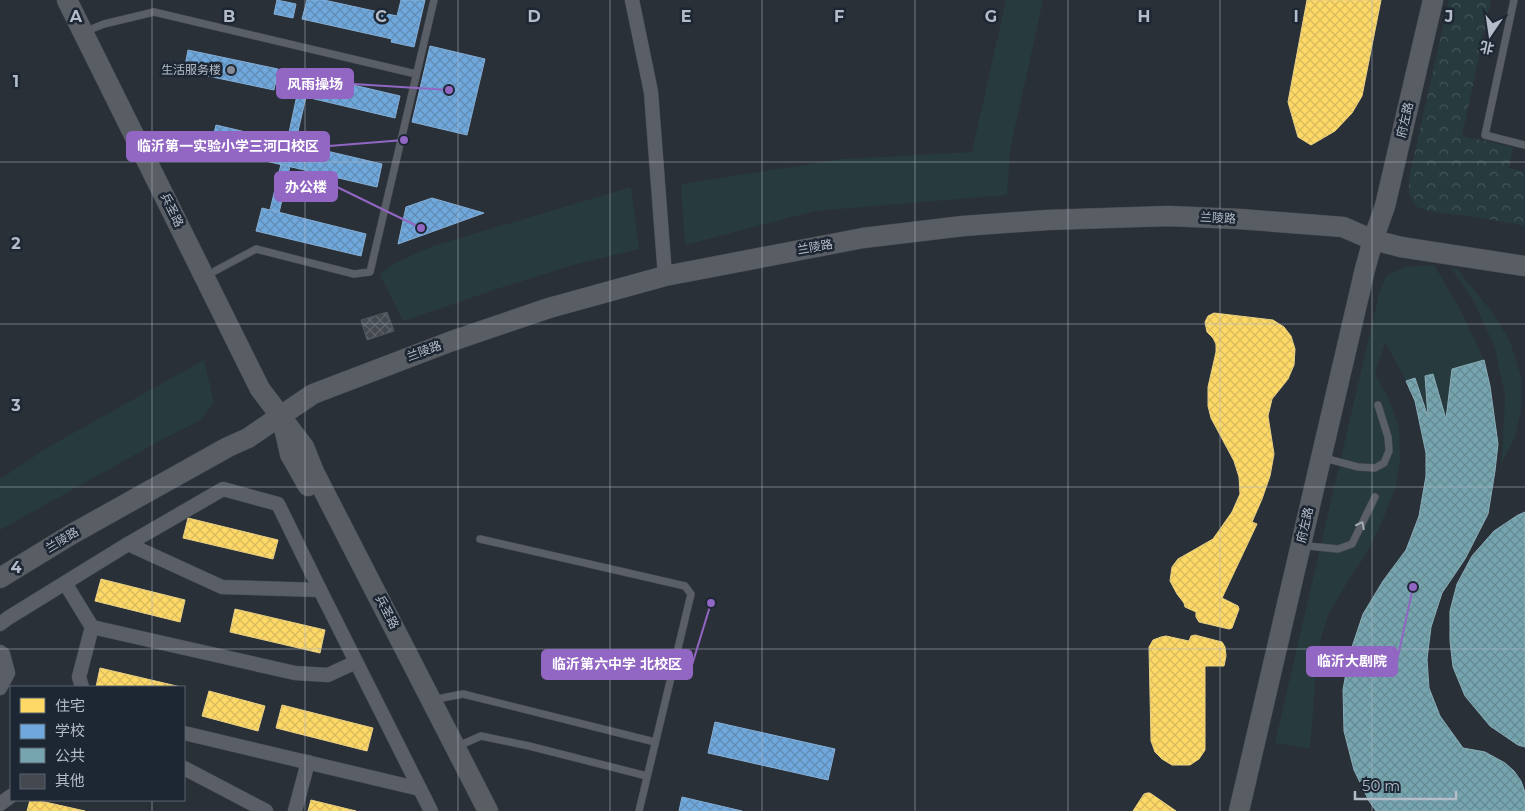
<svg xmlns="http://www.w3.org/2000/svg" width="1525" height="811" viewBox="0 0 1525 811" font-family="Montserrat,'Noto Sans SC',sans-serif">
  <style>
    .forest { fill: url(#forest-crowns) }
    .green { fill: #273a3e }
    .homes { fill: url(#homes-cross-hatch); stroke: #e8d084 }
    .schools { fill: url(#schools-cross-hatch); stroke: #84aed6 }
    .public { fill: url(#public-cross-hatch); stroke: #89acb7 }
    .building { fill: url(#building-cross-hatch); stroke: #52575f }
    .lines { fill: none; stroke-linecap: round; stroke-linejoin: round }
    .lane-casing { stroke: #484c53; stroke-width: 8 }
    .street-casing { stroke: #484c53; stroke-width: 15 }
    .secondary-casing { stroke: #484c53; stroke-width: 21 }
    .lane { stroke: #5a5e66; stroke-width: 7 }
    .street { stroke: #5a5e66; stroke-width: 14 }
    .secondary { stroke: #595d64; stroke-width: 20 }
    .oneway { stroke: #a2a9b5 }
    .grid { fill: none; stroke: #b4bcc9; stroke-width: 1; stroke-opacity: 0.55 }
    .poi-dot { fill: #848b96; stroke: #1d2633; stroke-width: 2 }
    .labels { text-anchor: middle; stroke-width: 5; stroke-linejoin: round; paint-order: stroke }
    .poi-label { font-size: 12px; fill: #b4bcc9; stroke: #1d2633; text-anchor: end }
    .street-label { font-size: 12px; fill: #b4bcc9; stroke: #1d2633 }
    .grid-label { font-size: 16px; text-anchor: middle; font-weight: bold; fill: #b4bcc9; stroke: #1d2633; stroke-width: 5; stroke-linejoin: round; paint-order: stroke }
    .leader { fill: none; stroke: #9266c3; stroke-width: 2 }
    .callout-dot { fill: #9266c3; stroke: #1d2633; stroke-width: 2 }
    .callout { fill: #9266c3; stroke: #9266c3; stroke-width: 2 }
    .callout-label { font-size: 14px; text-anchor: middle; font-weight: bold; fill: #fff }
  </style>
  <defs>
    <pattern id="forest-crowns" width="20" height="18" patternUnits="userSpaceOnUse" patternTransform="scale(1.25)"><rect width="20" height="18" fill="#273a3e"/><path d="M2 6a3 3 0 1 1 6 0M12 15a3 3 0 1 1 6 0" fill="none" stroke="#445559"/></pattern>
    <pattern id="homes-cross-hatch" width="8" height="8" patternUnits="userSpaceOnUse" patternTransform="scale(1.25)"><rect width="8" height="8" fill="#ffd966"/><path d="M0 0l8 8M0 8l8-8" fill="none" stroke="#d7b95e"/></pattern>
    <pattern id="schools-cross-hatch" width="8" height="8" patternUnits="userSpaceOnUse" patternTransform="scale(1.25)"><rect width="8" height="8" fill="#6fa8dc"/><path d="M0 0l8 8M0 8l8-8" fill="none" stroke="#618cb4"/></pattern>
    <pattern id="public-cross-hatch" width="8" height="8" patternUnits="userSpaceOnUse" patternTransform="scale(1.25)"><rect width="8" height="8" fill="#76a5af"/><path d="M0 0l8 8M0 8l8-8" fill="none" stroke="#668a92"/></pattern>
    <pattern id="building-cross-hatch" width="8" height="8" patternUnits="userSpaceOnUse" patternTransform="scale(1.25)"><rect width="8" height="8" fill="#444950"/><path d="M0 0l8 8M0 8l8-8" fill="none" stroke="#5d6168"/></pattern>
  </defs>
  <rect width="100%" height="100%" fill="#2a3038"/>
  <polygon class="forest" points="1449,0 1491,0 1462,136 1513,147 1509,168 1525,172 1525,226 1477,217 1433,212 1417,207 1409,194 1409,178"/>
  <g class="green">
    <polygon points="1006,0 1043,0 1010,150 1007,195 815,211 685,245 681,184 843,159 972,152"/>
    <polygon points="631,187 639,249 573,265 503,287 403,321 380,274 395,263 433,246"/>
    <polygon points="1434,265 1459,307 1484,360 1452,369 1446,419 1433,374 1425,376 1428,417 1415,379 1406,381 1385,342 1375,374 1388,397 1399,427 1400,461 1395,490 1381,524 1366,554 1345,586 1328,615 1316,656 1314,700 1310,749 1275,743 1379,294 1386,276 1406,267"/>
    <polygon points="1451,268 1457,269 1492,312 1510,341 1521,377 1521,409 1515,437 1501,465 1503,440 1505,395 1495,348 1474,302"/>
    <polygon points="204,360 214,403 199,421 165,438 0,530 0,479 50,446"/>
  </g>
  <g class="homes">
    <polygon points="1307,0 1381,0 1362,96 1352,113 1335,131 1311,145 1298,137 1288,102"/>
    <polygon points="1214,313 1273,320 1284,327 1291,336 1295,349 1294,365 1288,379 1272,399 1268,416 1274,454 1270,476 1262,499 1252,522 1257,524 1222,598 1238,606 1239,609 1232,628 1229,629 1199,622 1196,617 1196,612 1185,607 1184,603 1177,594 1170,581 1172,567 1178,559 1213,539 1232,512 1240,494 1239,477 1234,461 1211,418 1208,406 1208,387 1216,352 1216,344 1213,338 1207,332 1205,322 1208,316"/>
    <polygon points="188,518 278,540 273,559 183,538"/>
    <polygon points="101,579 185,600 180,622 95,601"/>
    <polygon points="235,609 325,630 320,653 230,632"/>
    <polygon points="1195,635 1222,642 1225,647 1226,656 1224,666 1205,666 1205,750 1199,759 1190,765 1172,765 1162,759 1155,752 1151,741 1149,647 1153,640 1161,637 1166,636 1189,641 1191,636"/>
    <polygon points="100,668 181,687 96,687"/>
    <polygon points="209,691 265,706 258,731 202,716"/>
    <polygon points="282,705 373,728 367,751 276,728"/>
    <polygon points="1147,793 1150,793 1176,811 1133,811 1144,794"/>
    <polygon points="30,800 36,800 85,811 27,811"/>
    <polygon points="311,800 356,811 308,811"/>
  </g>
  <g class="schools">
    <polygon points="277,0 296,4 293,18 274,14"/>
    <polygon points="307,0 324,0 397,16 401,0 425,0 414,47 391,42 392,39 302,19"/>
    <polygon points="430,46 485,59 467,135 412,122"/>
    <polygon points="188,50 278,69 274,90 184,71"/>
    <polygon points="294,71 400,96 395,118 289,93"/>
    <polygon points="276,78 292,82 290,87 275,84"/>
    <polygon points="297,95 306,97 295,144 287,142"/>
    <polygon points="216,125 382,164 377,187 210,148"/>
    <polygon points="281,164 290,166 279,213 270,210"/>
    <polygon points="432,198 484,213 398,244 406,207"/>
    <polygon points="262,208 366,234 361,256 256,231"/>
    <polygon points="715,722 835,749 828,780 708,753"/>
    <polygon points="682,797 742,811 679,811"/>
  </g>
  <g class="public">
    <polygon points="1484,360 1490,386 1498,444 1495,471 1488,514 1465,559 1442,593 1431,627 1427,659 1429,688 1440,716 1463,748 1485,752 1505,763 1514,771 1521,781 1525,792 1525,811 1376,811 1369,801 1354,770 1344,731 1343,690 1349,656 1363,614 1383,581 1406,550 1419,516 1426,476 1426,453 1415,401 1406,381 1415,378 1428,417 1425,376 1433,374 1446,419 1452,369"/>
    <polygon points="1525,512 1525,747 1518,745 1490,726 1465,696 1453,667 1450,641 1450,611 1457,584 1472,556 1494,531 1518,515"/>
  </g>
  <polygon class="building" points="387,312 394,331 367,340 361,320"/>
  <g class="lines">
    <defs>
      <g id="lane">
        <polyline points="1514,0 1485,135 1525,145"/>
        <polyline points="94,28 104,24 154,12 416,74"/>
        <polyline points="215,271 256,249 354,274 370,272 434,0"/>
        <polyline points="1328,459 1358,467 1375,468 1384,463 1389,451 1388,437 1378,405"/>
        <polyline points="480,539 685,586 691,594 639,811"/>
        <polyline points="1308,546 1338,549 1352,544 1375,497"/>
        <polyline points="433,702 442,698 463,694 655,742"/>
        <polyline points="456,747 481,736 529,746 647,776"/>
      </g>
      <g id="street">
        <polyline points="632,0 651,92 665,276"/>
        <polyline points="128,544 222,587 320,590"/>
        <polyline points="65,583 92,627 79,677 82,687"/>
        <polyline points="0,624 8,618 128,544 223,489 278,504 320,590 431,811"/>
        <polyline points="92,627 295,673 328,675 356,662"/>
        <polyline points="0,652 3,654 8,673 0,688"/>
        <polyline points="184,733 420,789"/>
        <polyline points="184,768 266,811"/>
        <polyline points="0,804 11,796"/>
        <polyline points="295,811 308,762"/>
      </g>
      <g id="secondary">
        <polyline points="67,0 260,389 304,447 314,472 488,811"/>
        <polyline points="283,423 290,454 308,486"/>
        <polyline points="0,578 72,534 228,447 248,438 313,394 452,341 549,308 665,276 863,238 963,226 1047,220 1168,216 1239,219 1343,227 1373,240 1401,247 1525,266"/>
        <polyline points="1239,811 1365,269 1373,240 1385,206 1433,0"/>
      </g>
    </defs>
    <use href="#lane" class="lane-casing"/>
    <use href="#street" class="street-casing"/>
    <use href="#secondary" class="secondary-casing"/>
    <use href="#lane" class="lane"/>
    <use href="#street" class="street"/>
    <use href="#secondary" class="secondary"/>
  </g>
  <defs><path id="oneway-chevron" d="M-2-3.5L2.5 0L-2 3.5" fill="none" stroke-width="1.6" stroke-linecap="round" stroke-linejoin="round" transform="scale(1.25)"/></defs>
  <use class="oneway" href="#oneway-chevron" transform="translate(1361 525) rotate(-63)"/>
  <path class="grid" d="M152,0V687M305,0V811M458,0V811M610,0V811M762,0V811M915,0V811M1068,0V811M1220,0V811M1372,0V811M0,162H1525M0,324H1525M0,487H1525M0,649H1525M152,800V811"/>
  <circle class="poi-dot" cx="231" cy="70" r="5"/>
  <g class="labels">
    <g class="poi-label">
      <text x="221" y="74">生活服务楼</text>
    </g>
    <g class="street-label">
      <text transform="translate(1405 120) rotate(-77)" y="4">府左路</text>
      <text transform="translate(172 210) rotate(64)" y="4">兵圣路</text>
      <text transform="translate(1218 218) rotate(3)" y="4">兰陵路</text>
      <text transform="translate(815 247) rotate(-10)" y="4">兰陵路</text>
      <text transform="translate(424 351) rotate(-20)" y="4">兰陵路</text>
      <text transform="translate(1305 525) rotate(-77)" y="4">府左路</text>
      <text transform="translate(62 540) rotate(-31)" y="4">兰陵路</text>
      <text transform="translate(387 612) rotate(63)" y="4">兵圣路</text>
    </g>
  </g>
  <g class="grid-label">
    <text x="76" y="22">A</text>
    <text x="229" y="22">B</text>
    <text x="381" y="22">C</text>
    <text x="534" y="22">D</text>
    <text x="686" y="22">E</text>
    <text x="839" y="22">F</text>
    <text x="991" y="22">G</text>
    <text x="1144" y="22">H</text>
    <text x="1296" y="22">I</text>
    <text x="1449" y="22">J</text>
    <text x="16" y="87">1</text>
    <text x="16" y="249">2</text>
    <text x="16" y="411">3</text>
    <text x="16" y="573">4</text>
  </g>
  <path class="leader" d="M449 90L353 84M404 140L329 146M421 228L337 187M1413 587L1397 661M711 603L692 665"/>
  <g class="callout-dot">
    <circle cx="449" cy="90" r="5"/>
    <circle cx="404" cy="140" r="5"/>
    <circle cx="421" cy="228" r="5"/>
    <circle cx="1413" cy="587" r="5"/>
    <circle cx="711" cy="603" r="5"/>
  </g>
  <g class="callout">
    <rect x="277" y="69" width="76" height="29" rx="5"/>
    <rect x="127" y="132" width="202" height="29" rx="5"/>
    <rect x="275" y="172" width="62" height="29" rx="5"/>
    <rect x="1307" y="647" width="90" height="29" rx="5"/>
    <rect x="542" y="650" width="150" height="29" rx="5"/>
  </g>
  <g class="callout-label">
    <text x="315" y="89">风雨操场</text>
    <text x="228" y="151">临沂第一实验小学三河口校区</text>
    <text x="306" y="192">办公楼</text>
    <text x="1352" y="666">临沂大剧院</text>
    <text x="617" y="669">临沂第六中学 北校区</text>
  </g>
  <rect x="10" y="686" width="175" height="115" fill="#1d2633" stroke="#59626f"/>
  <rect x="20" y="698" width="25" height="15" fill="#ffd966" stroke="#59626f"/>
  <text x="55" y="711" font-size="15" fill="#b4bcc9">住宅</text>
  <rect x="20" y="724" width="25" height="15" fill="#6fa8dc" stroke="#59626f"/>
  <text x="55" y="736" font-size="15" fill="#b4bcc9">学校</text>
  <rect x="20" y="748" width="25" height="15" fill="#76a5af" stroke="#59626f"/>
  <text x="55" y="761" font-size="15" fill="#b4bcc9">公共</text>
  <rect x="20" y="774" width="25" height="15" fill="#444950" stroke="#59626f"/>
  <text x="55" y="786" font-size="15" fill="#b4bcc9">其他</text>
  <g transform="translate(1490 35) rotate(193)" stroke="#1d2633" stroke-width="4" paint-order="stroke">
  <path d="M0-4L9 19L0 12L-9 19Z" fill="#b4bcc9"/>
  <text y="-8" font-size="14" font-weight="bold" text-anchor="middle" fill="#b4bcc9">北</text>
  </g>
  <path d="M1355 791v8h101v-8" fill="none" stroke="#b4bcc9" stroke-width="2.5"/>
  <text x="1362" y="791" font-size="15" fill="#b4bcc9" stroke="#1d2633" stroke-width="4" paint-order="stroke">50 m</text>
</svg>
